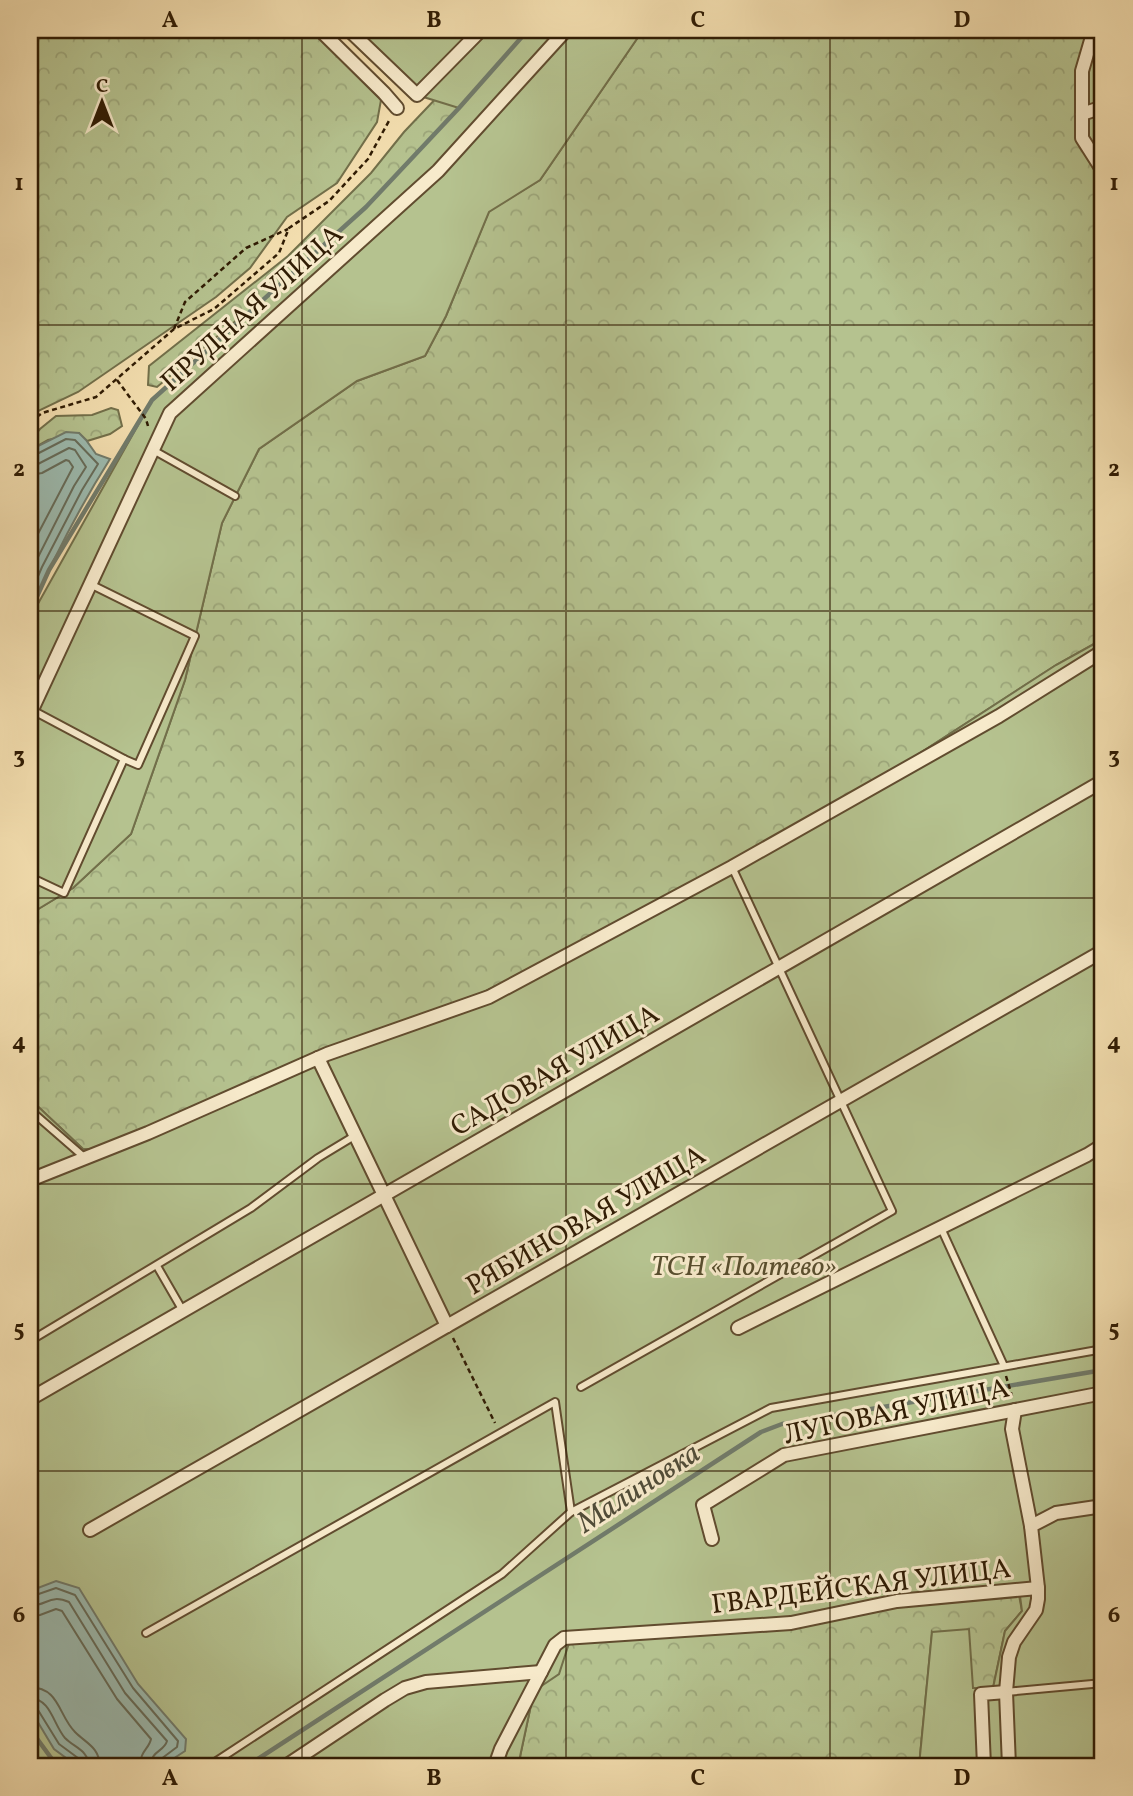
<svg xmlns="http://www.w3.org/2000/svg" width="1133" height="1796" viewBox="0 0 1133 1796" font-family="Vollkorn,serif">
  <style>
    .forest { fill: url(#forest-crowns); stroke: #726f4a; stroke-width: 2 }
    .green { fill: #b5c28f; stroke: #726f4a; stroke-width: 2 }
    .water { fill: #9cbbb0; stroke: #717b6b; stroke-width: 2 }
    .lines { fill: none; stroke-linecap: round; stroke-linejoin: round }
    .shore { stroke: #666c5a; stroke-width: 2 }
    .stream { stroke: #717b6b; stroke-width: 4.5 }
    .lane-casing { stroke: #614c2f; stroke-width: 10 }
    .street-casing { stroke: #614c2f; stroke-width: 16 }
    .path { stroke: #301c04; stroke-width: 2.5; stroke-dasharray: 5 3.5; stroke-linecap: butt }
    .lane { stroke: #f7eacb; stroke-width: 6 }
    .street { stroke: #f7eacb; stroke-width: 12 }
    .grid { fill: none; stroke: #301c04; stroke-width: 2; stroke-opacity: 0.55 }
    .labels { text-anchor: middle; stroke-width: 6; stroke-linejoin: round; paint-order: stroke }
    .street-label { font-size: 28px; fill: #301c04; stroke: #f7eacb }
    .park-label { font-size: 28px; font-style: italic; fill: #584e2e; stroke: #f7eacb }
    .water-label { font-size: 30px; font-style: italic; fill: #504c38; stroke: #f7eacb }
    .neatline { fill: none; stroke: #301c04; stroke-width: 2.5 }
    .grid-label { font-size: 23px; text-anchor: middle; font-weight: bold; fill: #301c04 }
  </style>
  <defs>
    <pattern id="forest-crowns" width="20" height="18" patternUnits="userSpaceOnUse" patternTransform="scale(1.75)"><rect width="20" height="18" fill="#b5c28f"/><path d="M2 6a3 3 0 1 1 6 0M12 15a3 3 0 1 1 6 0" fill="none" stroke="#9ca67a"/></pattern>
  </defs>
  <rect width="100%" height="100%" fill="#f3deaf"/>
  <filter id="stains"><feTurbulence type="fractalNoise" baseFrequency=".00286" numOctaves="4"/><feColorMatrix values="0 0 0 0 .2 0 0 0 0 .09 0 0 0 0 .02 0 0 0 .5 -.17"/></filter>
  <radialGradient id="worn" r=".72"><stop offset=".6" stop-color="#630" stop-opacity="0"/><stop offset="1" stop-color="#630" stop-opacity=".3"/></radialGradient>
  <g class="forest">
    <polygon points="30,30 311,30 381,100 377,122 337,183 287,217 250,268 216,297 78,392 30,415"/>
    <polygon points="501,30 555,30 259,316 238,319 157,387 148,385 149,366 288,256 371,173 404,132"/>
    <polygon points="643,30 1094,30 1103,171 1103,639 1056,665 857,794 565,955 422,1020 106,1150 83,1149 30,1099 30,914 73,888 131,834 185,680 222,523 259,449 357,381 425,356 446,316 489,211 540,180"/>
    <polygon points="111,408 118,410 122,426 110,434 87,441 79,433 48,440 30,450 30,441 40,429 56,416 92,415"/>
    <polygon points="1019,1595 1022,1611 1005,1631 993,1688 973,1688 932,1632 919,1766 518,1766 534,1691 571,1637 897,1601"/>
  </g>
  <g class="green">
    <polygon points="349,30 643,30 540,180 489,212 446,316 425,356 357,381 259,449 222,523 185,680 131,834 73,888 30,914 30,618 152,400 366,207 459,108 417,95"/>
    <polygon points="1094,30 1103,30 1103,171 1082,138 1082,71"/>
    <polygon points="1103,639 1103,1766 919,1766 932,1632 969,1629 973,1688 993,1688 1005,1631 1022,1611 1020,1596 961,1597 791,1623 571,1637 559,1674 534,1691 518,1766 30,1766 30,1099 83,1149 106,1150 422,1020 565,955 857,794 1056,665"/>
  </g>
  <g class="water">
    <path d="M66,432L79,433L86,440L96,454L110,459C79,508 53,559 30,612V450Z"/>
    <polygon points="56,1581 79,1588 138,1684 186,1739 185,1751 162,1766 77,1766 54,1749 30,1709 30,1591"/>
  </g>
  <g class="lines">
    <g class="shore">
      <polyline points="30,456 35,455 66,439 75,440 98,464 82,490 42,567 30,595"/>
      <polyline points="30,465 38,464 69,448 75,450 86,467 74,486 30,573"/>
      <polyline points="30,475 42,473 66,460 69,461 73,467 30,549"/>
      <polyline points="30,1597 56,1588 75,1595 133,1688 178,1741 177,1747 161,1759 159,1766"/>
      <path d="M30,1606C48,1605 50,1594 69,1602L125,1693L167,1741C164,1752 151,1750 151,1766"/>
      <path d="M30,1616L40,1615L56,1609L62,1611L117,1699L151,1739C149,1749 140,1751 140,1766"/>
      <path d="M30,1687C60,1688 58,1715 75,1732C87,1744 99,1747 100,1766"/>
      <path d="M30,1698C51,1699 53,1724 65,1738C75,1748 88,1750 89,1766"/>
      <polyline points="30,1707 34,1707 38,1710 59,1744 78,1758 81,1766"/>
    </g>
    <g class="stream">
      <polyline points="30,612 49,570 152,400 366,207 459,108 528,30"/>
      <polyline points="30,1729 57,1766"/>
      <polyline points="247,1766 761,1432 782,1424 1103,1370"/>
    </g>
    <defs>
      <g id="lane">
        <polyline points="153,450 235,496"/>
        <polyline points="32,710 124,759"/>
        <polyline points="30,877 64,893 124,759 138,765 195,636 90,584"/>
        <polyline points="30,1110 84,1157"/>
        <polyline points="941,1228 1004,1366"/>
        <polyline points="157,1266 183,1311"/>
        <polyline points="30,1341 251,1208 318,1158 356,1135"/>
        <polyline points="581,1387 892,1211 732,867"/>
        <polyline points="30,1464 32,1468"/>
        <polyline points="146,1633 555,1402 571,1512"/>
        <polyline points="1006,1692 1103,1683"/>
        <polyline points="215,1762 502,1574 571,1512 771,1408 1103,1349"/>
      </g>
      <g id="street">
        <polyline points="320,30 384,93 397,108"/>
        <polyline points="349,30 417,95 481,30"/>
        <polyline points="1094,30 1082,71 1082,138 1103,171"/>
        <polyline points="1082,114 1103,107"/>
        <polyline points="30,714 170,413 438,171 566,30"/>
        <polyline points="318,1058 447,1326"/>
        <polyline points="30,1180 148,1133 327,1054 489,997 732,867 999,716 1103,651"/>
        <polyline points="738,1328 1087,1155 1103,1145"/>
        <polyline points="30,1399 1103,781"/>
        <polyline points="1015,1410 1012,1429 1031,1526"/>
        <polyline points="90,1530 1103,951"/>
        <polyline points="712,1539 703,1505 784,1455 1103,1393"/>
        <polyline points="286,1766 385,1700 405,1688 426,1682 541,1672"/>
        <polyline points="495,1766 501,1749 555,1645 564,1638 791,1623 897,1601 1038,1588"/>
        <polyline points="984,1766 981,1694 1006,1692"/>
        <polyline points="1009,1766 1006,1692 1009,1657 1014,1642 1036,1610 1038,1599 1038,1588 1031,1526 1056,1513 1103,1506"/>
      </g>
    </defs>
    <use href="#lane" class="lane-casing"/>
    <use href="#street" class="street-casing"/>
    <g class="path">
      <polyline points="174,329 185,302 246,248 288,229"/>
      <polyline points="117,380 146,419 148,426"/>
      <polyline points="30,422 42,413 96,397 174,329 214,309 279,253 289,228 329,201 368,159 390,119"/>
      <polyline points="453,1338 495,1423"/>
      <polyline points="1006,1376 1012,1396"/>
    </g>
    <use href="#lane" class="lane"/>
    <use href="#street" class="street"/>
  </g>
  <path class="grid" d="M302,30V1766M566,30V1766M830,30V1766M30,325H1103M30,611H1103M30,898H1103M30,1184H1103M30,1471H1103"/>
  <g class="labels">
    <g class="street-label">
      <text transform="translate(251 307) rotate(-42)" y="10">ПРУДНАЯ УЛИЦА</text>
      <text transform="translate(554 1069) rotate(-30)" y="10">САДОВАЯ УЛИЦА</text>
      <text transform="translate(585 1219) rotate(-30)" y="10">РЯБИНОВАЯ УЛИЦА</text>
      <text transform="translate(896 1410) rotate(-12)" y="10">ЛУГОВАЯ УЛИЦА</text>
      <text transform="translate(861 1585) rotate(-7)" y="10">ГВАРДЕЙСКАЯ УЛИЦА</text>
    </g>
    <g class="park-label">
      <text x="744" y="1275">ТСН «Полтево»</text>
    </g>
    <g class="water-label">
      <text transform="translate(638 1487) rotate(-33)" y="10">Малиновка</text>
    </g>
  </g>
  <rect width="1133" height="1796" fill="none" stroke="#f3deaf" stroke-width="77"/>
  <g transform="translate(102 102)" stroke="#f7eacb" stroke-width="5" paint-order="stroke">
  <path d="M0-5L12 26L0 18L-12 26Z" fill="#301c04"/>
  <text y="-10" font-size="19" font-weight="bold" text-anchor="middle" fill="#301c04">С</text>
  </g>
  <rect x="38" y="38" width="1056" height="1720" class="neatline"/>
  <g class="grid-label">
    <text x="170" y="27">A</text>
    <text x="434" y="27">B</text>
    <text x="698" y="27">C</text>
    <text x="962" y="27">D</text>
    <text x="19" y="190">1</text>
    <text x="1114" y="190">1</text>
    <text x="19" y="476">2</text>
    <text x="1114" y="476">2</text>
    <text x="19" y="763">3</text>
    <text x="1114" y="763">3</text>
    <text x="19" y="1049">4</text>
    <text x="1114" y="1049">4</text>
    <text x="19" y="1336">5</text>
    <text x="1114" y="1336">5</text>
    <text x="19" y="1622">6</text>
    <text x="1114" y="1622">6</text>
    <text x="170" y="1785">A</text>
    <text x="434" y="1785">B</text>
    <text x="698" y="1785">C</text>
    <text x="962" y="1785">D</text>
  </g>
  <rect width="100%" height="100%" filter="url(#stains)"/>
  <rect width="100%" height="100%" fill="url(#worn)"/>
</svg>
